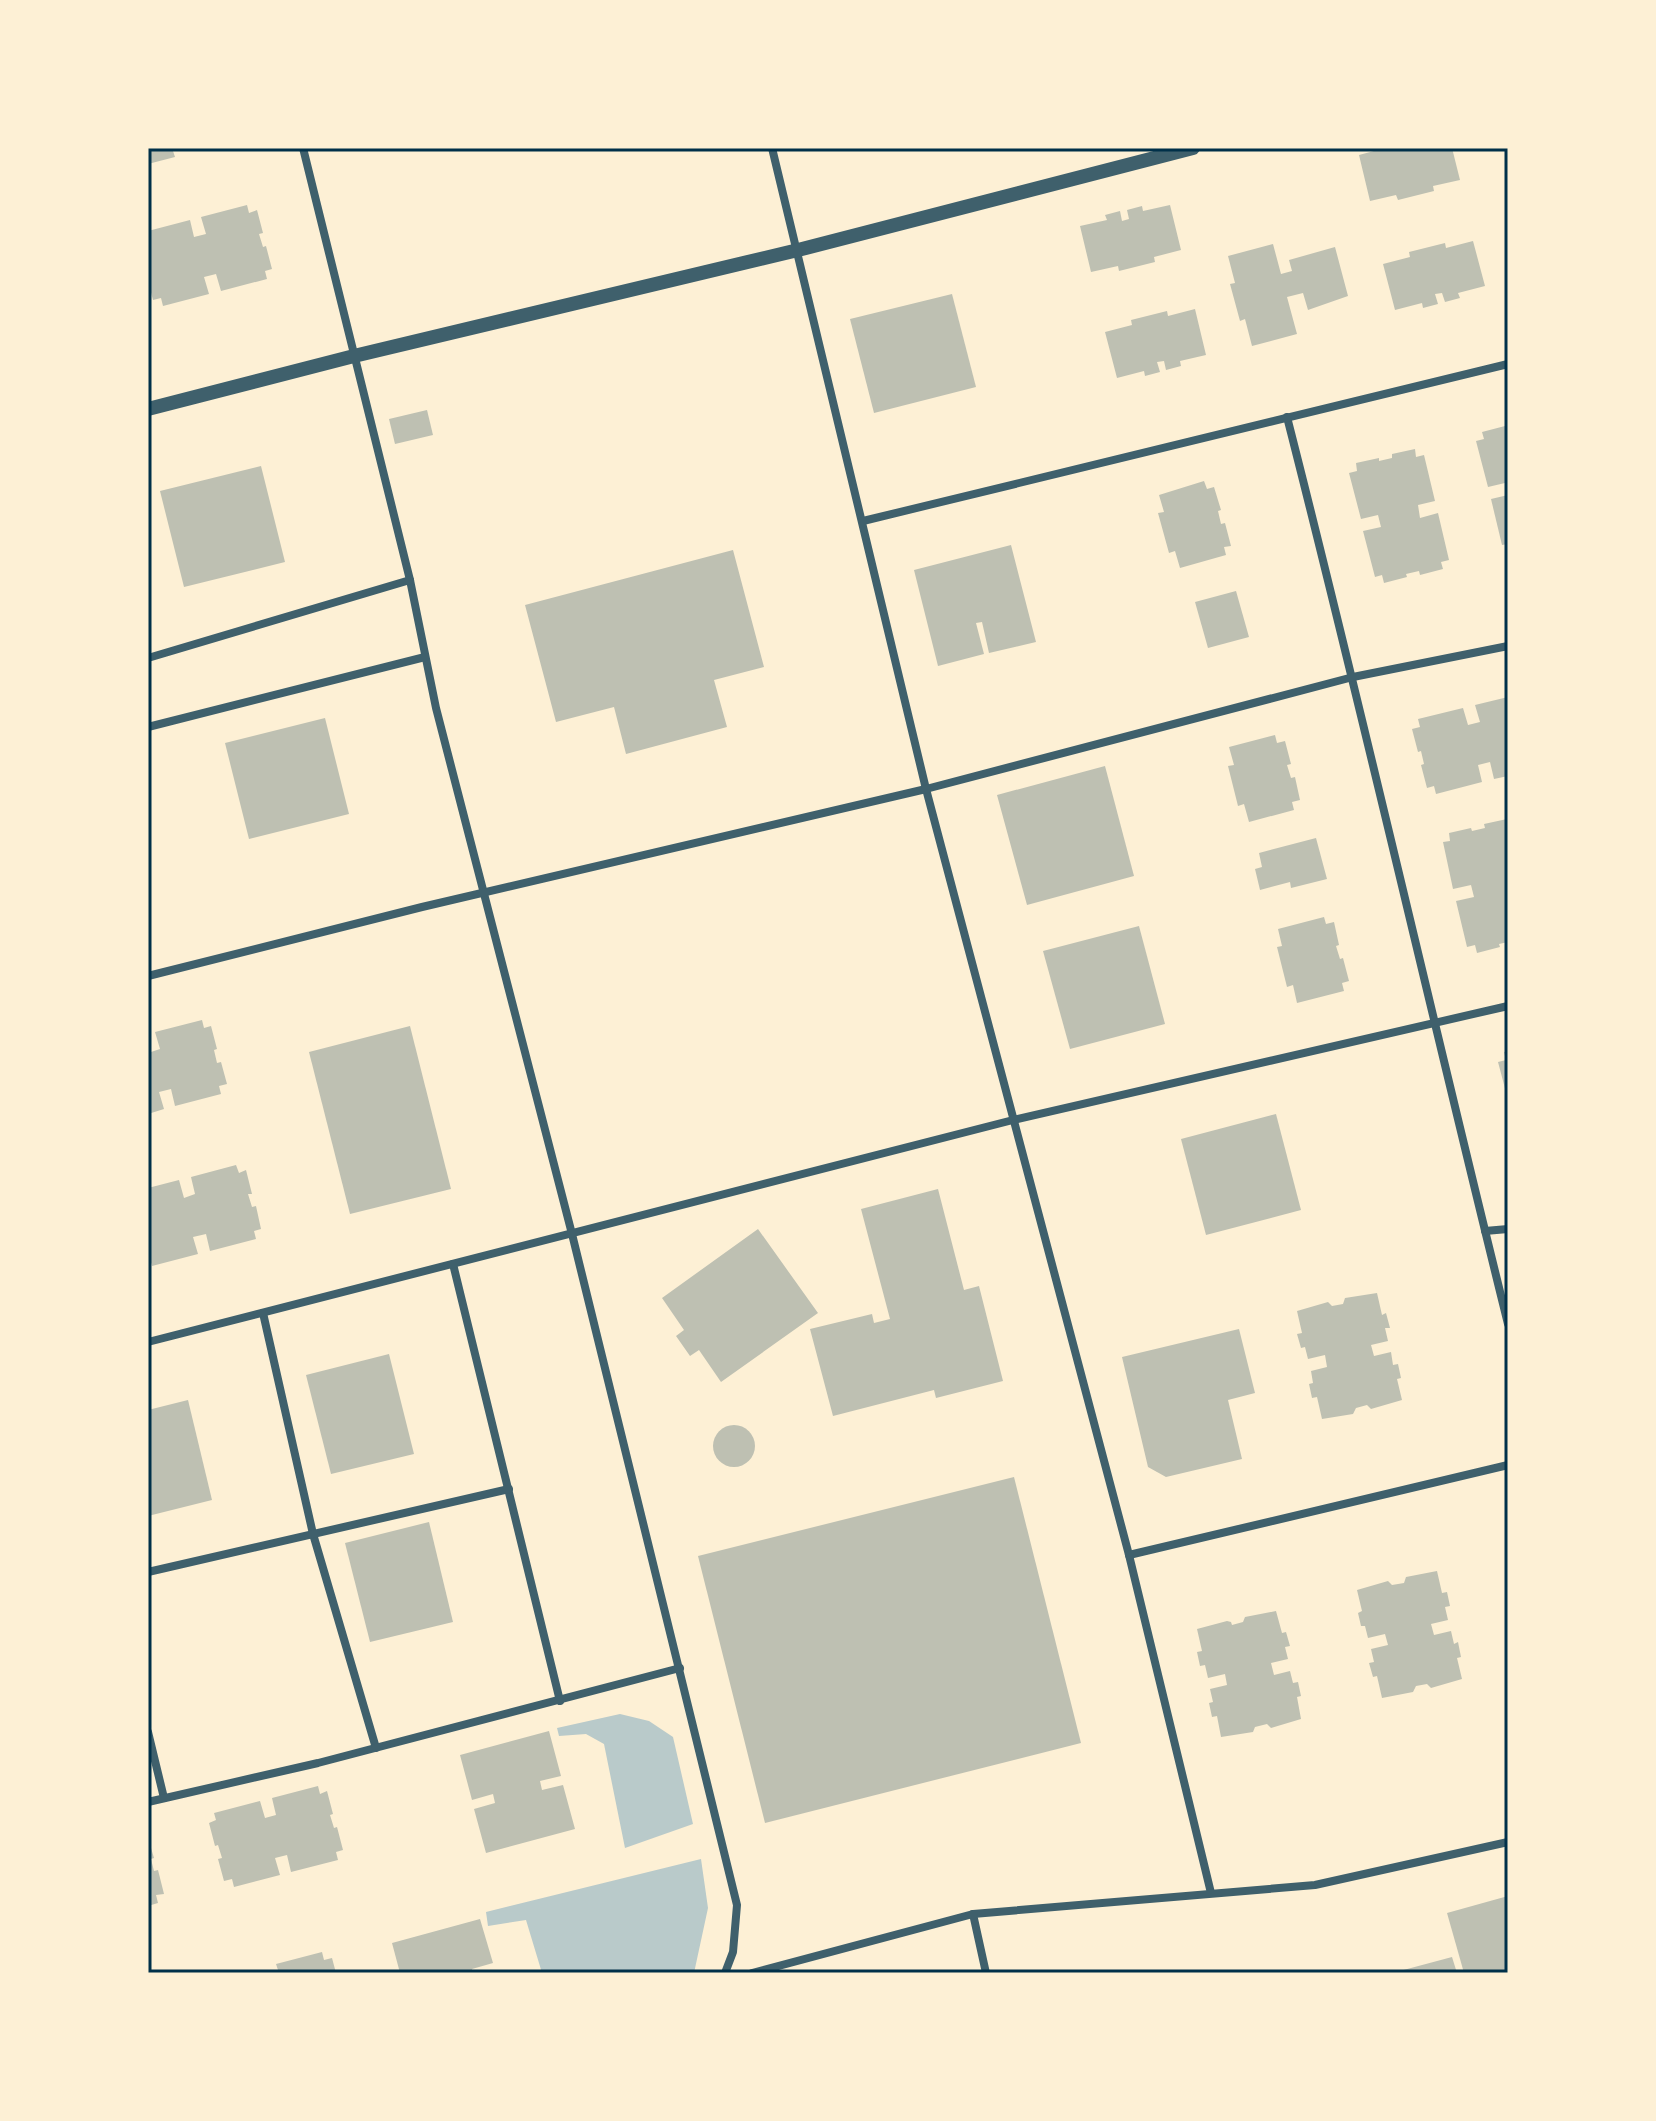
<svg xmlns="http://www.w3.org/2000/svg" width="1656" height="2121" viewBox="0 0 1656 2121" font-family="'PT Sans',sans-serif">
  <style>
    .green { fill: #b9caca }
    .building { fill: #bec0b2 }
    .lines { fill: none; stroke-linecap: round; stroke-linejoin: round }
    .minor { stroke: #3f606c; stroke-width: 8 }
    .tertiary { stroke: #3f606c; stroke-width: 14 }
    .neatline { fill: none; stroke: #003049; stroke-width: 3 }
  </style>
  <rect width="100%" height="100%" fill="#fdf0d5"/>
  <g class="green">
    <polygon points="620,1714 649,1721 673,1737 693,1824 625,1848 604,1744 586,1734 559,1736 557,1728"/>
    <polygon points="701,1859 708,1908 694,1973 542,1973 526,1920 488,1926 486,1912"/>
  </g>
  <g class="building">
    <polygon points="148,148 172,148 175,157 148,164"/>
    <polygon points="1385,148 1401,150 1452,148 1460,180 1433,186 1434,191 1398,200 1396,195 1370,201 1359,155"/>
    <polygon points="247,205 249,213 257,210 263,233 259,234 263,247 266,246 272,269 265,271 267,279 221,291 216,274 204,277 209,294 163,306 161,298 153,300 148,281 151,277 148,265 148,231 190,220 194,237 206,234 201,217"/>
    <polygon points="1170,205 1181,250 1154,257 1155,262 1119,271 1118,266 1091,272 1080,226 1107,220 1105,215 1120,211 1122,221 1129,219 1127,210 1142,206 1143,211"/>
    <polygon points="1473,241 1485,286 1458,293 1460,298 1445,302 1442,293 1435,294 1438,304 1423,308 1422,303 1395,310 1383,264 1410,257 1409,252 1445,243 1446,248"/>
    <polygon points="1273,244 1281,274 1292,271 1289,260 1335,247 1348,296 1308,310 1303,293 1287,297 1297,334 1252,346 1245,319 1240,321 1230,284 1235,283 1228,256"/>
    <polygon points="952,294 976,387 874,413 850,319"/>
    <polygon points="1195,309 1206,355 1180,361 1181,366 1166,370 1164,361 1157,362 1160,372 1145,376 1144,371 1117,378 1105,332 1132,325 1131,320 1167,311 1168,316"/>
    <polygon points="427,410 433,435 395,444 389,419"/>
    <polygon points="1505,426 1505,429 1508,429 1507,490 1505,483 1488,487 1476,441 1484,439 1482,432"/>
    <polygon points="1415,449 1416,457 1424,455 1435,501 1418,505 1420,518 1438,513 1449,560 1441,562 1443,569 1420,575 1419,571 1406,574 1407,577 1384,583 1382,575 1375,577 1363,531 1381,527 1378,515 1361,519 1349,473 1357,471 1356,463 1379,458 1379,461 1392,458 1392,454"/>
    <polygon points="261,466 285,562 184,587 160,491"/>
    <polygon points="1204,481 1207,489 1214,487 1221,510 1218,511 1221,524 1225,523 1231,546 1224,547 1226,555 1180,568 1175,551 1169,553 1158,513 1164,512 1159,495"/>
    <polygon points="1508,495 1508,544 1502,545 1491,499"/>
    <polygon points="1011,545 1036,642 989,653 982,622 976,623 984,654 938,666 914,570"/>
    <polygon points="733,550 764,667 714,680 727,727 626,754 614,707 556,722 525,605"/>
    <polygon points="1236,591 1249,637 1208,648 1195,602"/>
    <polygon points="1508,697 1508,776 1494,779 1490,762 1478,765 1482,782 1436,794 1434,786 1427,788 1421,765 1424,764 1421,751 1418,752 1412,729 1420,727 1418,719 1463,708 1468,725 1480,722 1475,705"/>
    <polygon points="325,718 349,814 249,839 225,743"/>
    <polygon points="1275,735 1277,743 1285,741 1291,764 1287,765 1291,778 1295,777 1300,800 1292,802 1294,810 1249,822 1244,804 1238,806 1228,766 1234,765 1229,747"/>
    <polygon points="1105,766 1134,876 1027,905 997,795"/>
    <polygon points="1507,819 1508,942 1499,944 1500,947 1477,953 1475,945 1467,947 1456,901 1474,897 1471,885 1453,889 1443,842 1450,841 1449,833 1471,828 1472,831 1485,828 1484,824"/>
    <polygon points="1316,838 1327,879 1291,888 1290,882 1260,890 1255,869 1262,867 1259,853"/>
    <polygon points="1324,917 1326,924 1334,922 1339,945 1336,946 1340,959 1343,958 1349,981 1342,983 1344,991 1297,1003 1293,985 1287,987 1277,947 1282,946 1278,929"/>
    <polygon points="1139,926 1165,1024 1070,1049 1043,951"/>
    <polygon points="202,1020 204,1028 211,1026 217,1049 214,1050 217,1063 221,1062 227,1084 219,1086 221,1094 175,1106 171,1089 159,1092 164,1109 148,1114 148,1053 160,1049 155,1032"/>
    <polygon points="410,1026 451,1189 350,1214 309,1052"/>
    <polygon points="1508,1051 1508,1096 1507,1096 1498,1062 1506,1060 1504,1052"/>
    <polygon points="1276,1114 1301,1210 1206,1235 1181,1139"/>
    <polygon points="236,1165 239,1173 246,1170 252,1194 248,1194 252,1207 256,1206 261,1229 254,1231 256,1239 210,1251 206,1234 193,1237 198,1254 152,1266 150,1259 148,1259 148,1188 179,1180 184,1198 195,1194 191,1177"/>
    <polygon points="938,1189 964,1290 979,1286 1003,1381 936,1398 934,1390 833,1416 810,1329 872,1314 874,1323 890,1319 861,1209"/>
    <polygon points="758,1229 818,1313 721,1382 699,1350 690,1356 676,1336 684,1330 662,1298"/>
    <polygon points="1377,1293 1382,1315 1386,1313 1390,1328 1385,1328 1388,1341 1371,1345 1374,1356 1391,1352 1393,1365 1398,1364 1401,1378 1397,1379 1402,1400 1371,1409 1367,1405 1356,1408 1353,1414 1322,1419 1317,1397 1312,1398 1309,1384 1313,1383 1311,1371 1327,1367 1325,1355 1308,1359 1305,1347 1301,1348 1297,1334 1302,1333 1297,1311 1328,1302 1332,1306 1343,1304 1345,1298"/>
    <polygon points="1239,1329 1255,1393 1228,1400 1242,1459 1166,1477 1148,1467 1122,1357"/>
    <polygon points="389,1354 414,1454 331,1474 306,1375"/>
    <polygon points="188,1400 212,1500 148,1516 148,1410"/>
    <circle cx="734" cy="1446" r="21"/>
    <polygon points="1014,1477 1081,1743 765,1823 698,1556"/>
    <polygon points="429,1522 453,1622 370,1642 345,1543"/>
    <polygon points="1437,1571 1442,1593 1447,1592 1450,1606 1445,1607 1448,1620 1431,1624 1434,1635 1451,1631 1454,1644 1458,1642 1461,1657 1457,1658 1462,1679 1431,1688 1427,1684 1416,1686 1413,1692 1382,1698 1377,1676 1373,1677 1369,1663 1374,1662 1371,1649 1388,1645 1385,1634 1368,1638 1365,1626 1361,1626 1358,1613 1362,1611 1357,1590 1388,1581 1392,1585 1404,1583 1406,1577"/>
    <polygon points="1276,1611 1282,1633 1286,1632 1290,1646 1285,1647 1288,1659 1271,1663 1274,1675 1290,1671 1293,1683 1298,1682 1301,1696 1297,1697 1301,1719 1271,1728 1267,1724 1255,1727 1253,1732 1221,1737 1217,1716 1212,1717 1209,1703 1213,1702 1210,1689 1227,1685 1225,1674 1208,1678 1205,1665 1200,1666 1197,1652 1202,1651 1197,1629 1227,1621 1231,1622 1232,1625 1243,1622 1245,1617"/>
    <polygon points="549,1731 561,1776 540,1781 542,1790 563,1785 575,1829 486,1853 474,1809 495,1803 493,1794 472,1800 460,1755"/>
    <polygon points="318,1786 320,1794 327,1791 333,1814 330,1815 334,1828 337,1827 343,1850 336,1852 338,1860 291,1872 287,1855 275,1858 280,1875 234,1887 232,1879 224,1881 218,1859 222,1858 218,1845 215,1846 209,1823 216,1820 214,1813 260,1801 265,1818 276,1815 272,1798"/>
    <polygon points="148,1838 154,1858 151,1859 154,1871 158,1870 164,1894 156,1895 158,1903 148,1906"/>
    <polygon points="1508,1896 1508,1973 1464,1973 1447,1913"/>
    <polygon points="480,1919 493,1963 472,1969 473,1973 400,1973 392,1943"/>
    <polygon points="322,1952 324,1960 332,1958 336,1973 279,1973 276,1964"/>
    <polygon points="1452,1957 1457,1973 1396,1973 1396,1972"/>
  </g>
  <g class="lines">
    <g class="minor">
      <polyline points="303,148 410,580 436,708 572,1234 737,1905 733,1952 725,1973"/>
      <polyline points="772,148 926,789 1129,1555 1211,1893"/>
      <path d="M1287,417C1364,718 1433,1022 1508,1324"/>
      <polyline points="863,521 1508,364"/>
      <polyline points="148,658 410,580"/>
      <polyline points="148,727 425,657"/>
      <polyline points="148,976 422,907 926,789 1353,677 1508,646"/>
      <polyline points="1485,1231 1508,1229"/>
      <polyline points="453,1264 560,1701"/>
      <polyline points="263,1313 313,1534 376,1748"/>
      <polyline points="148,1342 1013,1120 1508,1006"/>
      <polyline points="1129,1555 1508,1465"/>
      <polyline points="148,1572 509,1489"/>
      <polyline points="148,1732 164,1798"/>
      <polyline points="148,1802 318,1763 680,1668"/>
      <polyline points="973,1914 986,1973"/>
      <polyline points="752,1973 973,1914 1315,1885 1508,1842"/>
    </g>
    <polyline class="tertiary" points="148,409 354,356 798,250 1193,148"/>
  </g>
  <rect width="1656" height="2121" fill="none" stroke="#fdf0d5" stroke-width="300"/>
  <rect x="150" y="150" width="1356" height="1821" class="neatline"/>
</svg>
